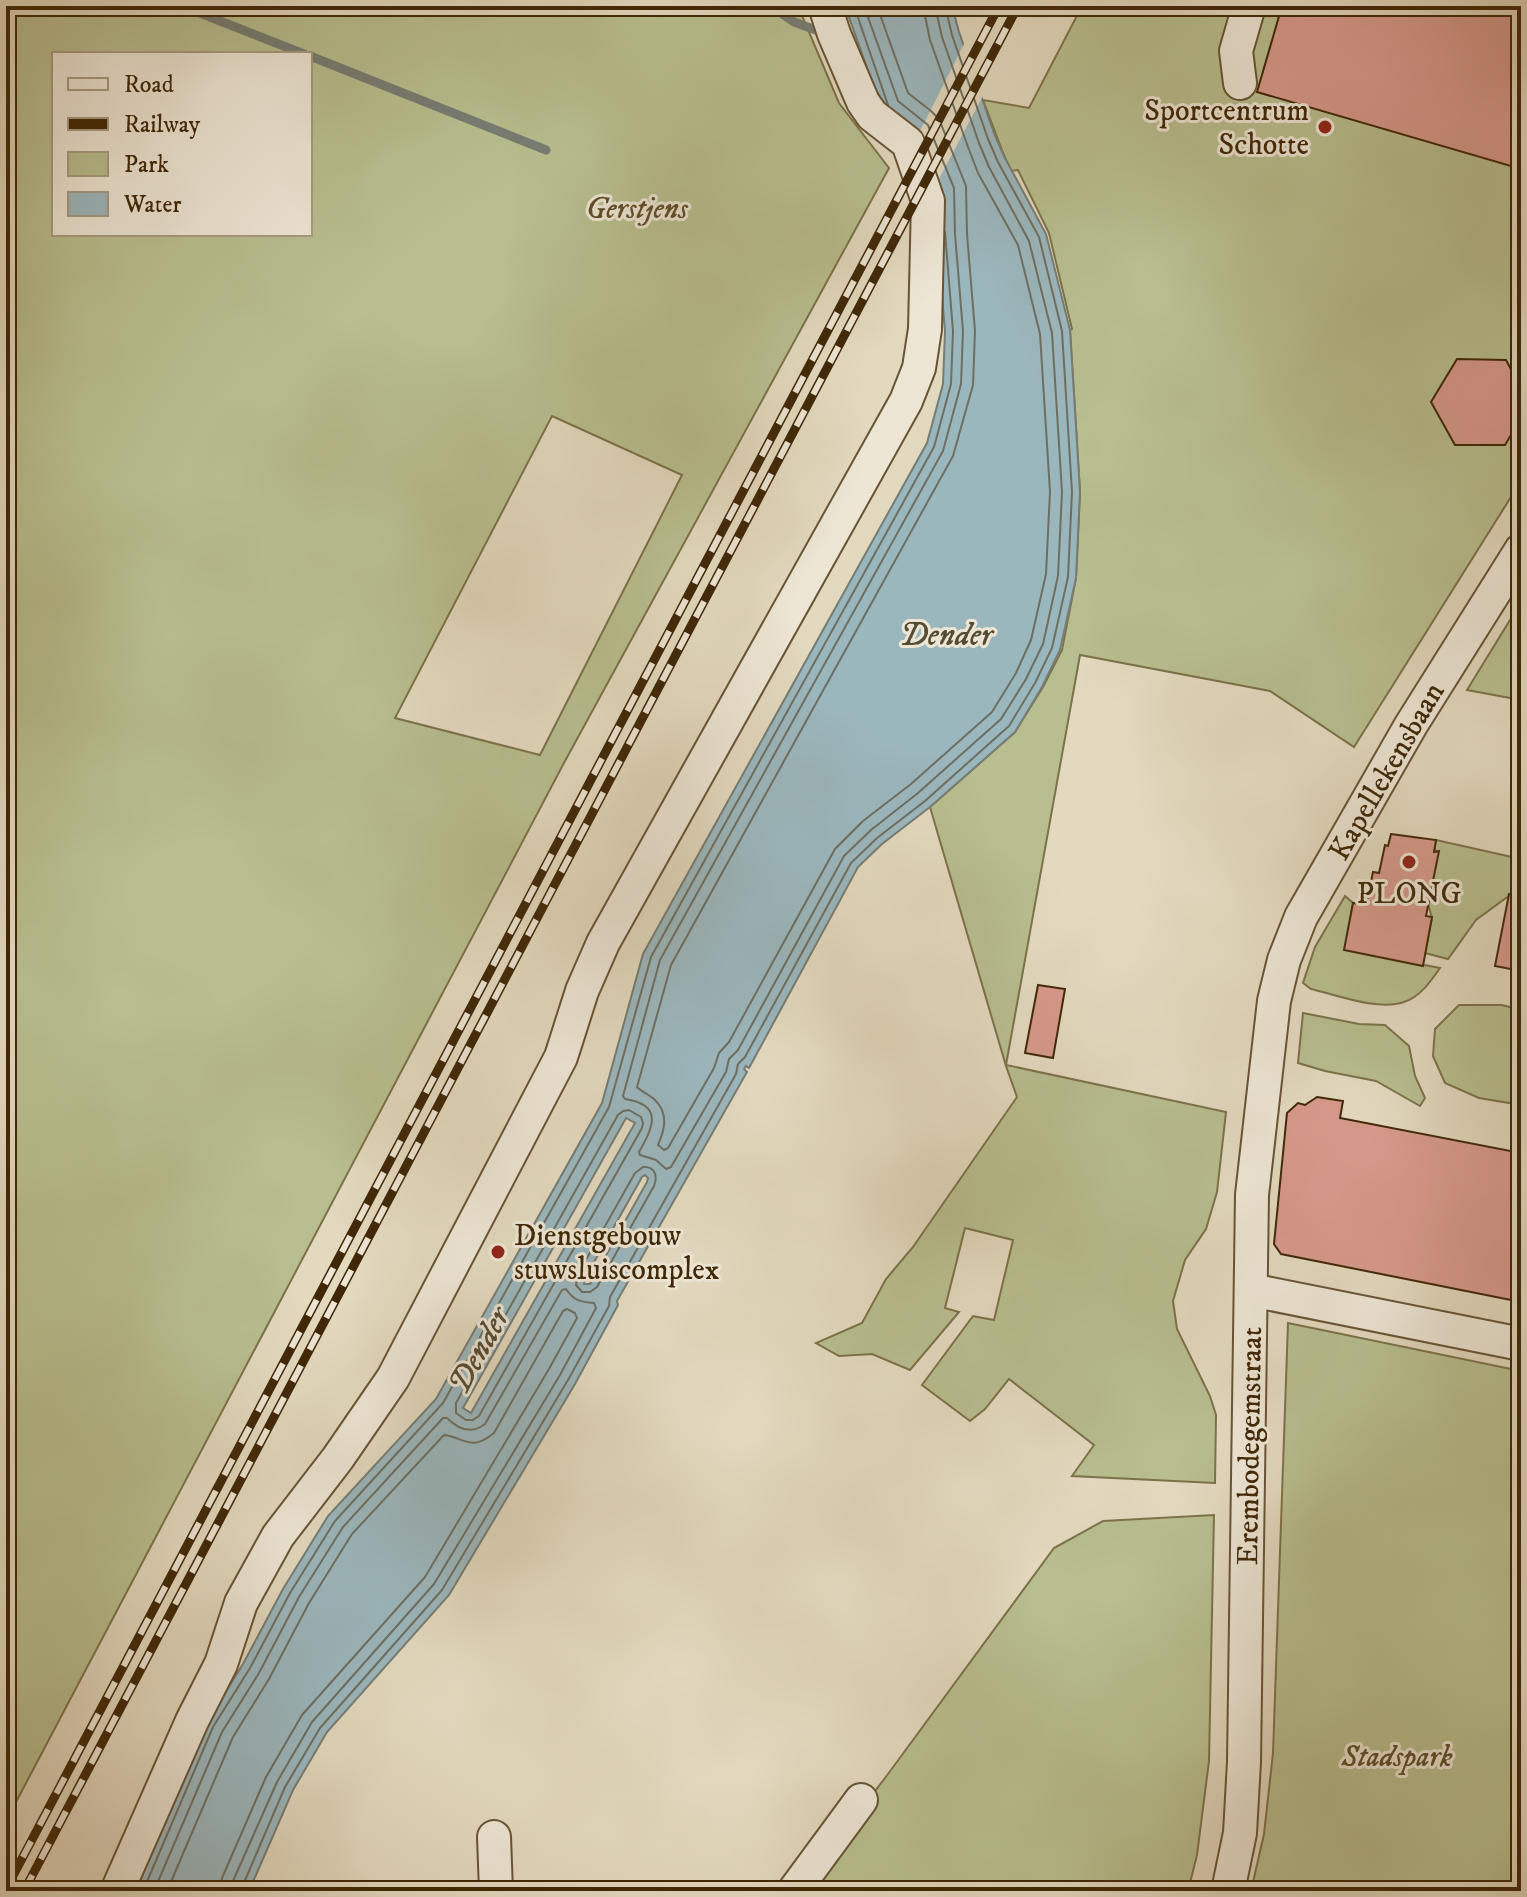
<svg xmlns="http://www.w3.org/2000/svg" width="1527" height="1897" viewBox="0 0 1527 1897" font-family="'IM FELL DW Pica',serif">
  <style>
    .green { fill: #b8be8f; stroke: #7c724a; stroke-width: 2; fill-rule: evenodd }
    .water { fill: #9bb7be; stroke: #767d74; stroke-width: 2; fill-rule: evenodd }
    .pier { fill: #e3d9bf }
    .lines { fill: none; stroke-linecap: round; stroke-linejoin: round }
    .shore { stroke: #6d6f62; stroke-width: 2 }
    .stream { stroke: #767d74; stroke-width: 9 }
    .building { fill: #d7998c; stroke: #3f2706; stroke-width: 2 }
    .minor-casing { stroke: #685434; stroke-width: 36 }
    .minor { stroke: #ede6d5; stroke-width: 32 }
    .rail-casing { stroke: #3f2706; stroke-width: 9 }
    .rail { stroke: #ede6d5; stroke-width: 6; stroke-dasharray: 18; stroke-linecap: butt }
    .poi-dot { fill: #8f2418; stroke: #ede6d5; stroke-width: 3 }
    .labels { text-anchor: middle; stroke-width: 6; stroke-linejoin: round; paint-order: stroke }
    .poi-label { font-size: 30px; fill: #3f2706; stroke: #ede6d5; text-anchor: end }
    .park-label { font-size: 30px; font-style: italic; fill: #5d4d28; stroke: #ede6d5 }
    .street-label { font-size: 30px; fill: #3f2706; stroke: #ede6d5 }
    .water-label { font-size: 32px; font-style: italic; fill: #564b34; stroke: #ede6d5 }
  </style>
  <rect width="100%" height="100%" fill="#e3d9bf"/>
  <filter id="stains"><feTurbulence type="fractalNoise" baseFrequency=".0025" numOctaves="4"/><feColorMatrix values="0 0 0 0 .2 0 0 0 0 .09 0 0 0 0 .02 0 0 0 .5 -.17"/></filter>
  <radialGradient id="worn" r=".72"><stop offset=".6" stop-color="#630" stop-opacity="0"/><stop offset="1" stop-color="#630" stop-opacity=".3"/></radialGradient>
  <g class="green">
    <path d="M6,6H798L839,103L889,168L565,761L6,1821ZM54,54H310V234H54ZM552,416L682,475L540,755L395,718Z"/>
    <polygon points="1082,6 1521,6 1521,481 1354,747 1270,691 1080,655 1006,1065 1226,1112 1217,1192 1206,1229 1185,1260 1173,1301 1177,1329 1210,1396 1216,1415 1215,1483 1072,1476 1094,1445 1009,1379 985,1409 970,1421 922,1385 973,1316 994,1320 1013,1240 965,1228 945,1308 959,1312 910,1370 872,1354 839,1356 816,1343 862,1323 886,1279 913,1247 1017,1097 1006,1066 930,807 1015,732 1043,687 1062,650 1076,578 1080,492 1070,330 1072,329 1049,233 1018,170 1011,171 1005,158 983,100 1029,108"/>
    <polygon points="1521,602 1521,700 1467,690"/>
    <polygon points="1436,840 1521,859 1521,887 1476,920 1448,959 1425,953 1432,918 1428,904 1437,851 1434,850"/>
    <path d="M1345,896L1353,903L1345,950L1440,968C1431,981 1420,997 1404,1002C1378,1011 1337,995 1311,989L1303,983L1315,947Z"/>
    <polygon points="1459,1005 1502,1005 1521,1010 1521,1105 1479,1098 1445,1083 1433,1056 1435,1029"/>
    <polygon points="1303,1013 1359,1024 1385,1025 1409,1046 1415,1076 1425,1098 1420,1106 1376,1081 1325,1071 1298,1063"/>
    <polygon points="1288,1323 1521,1371 1521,1891 1251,1891 1264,1834 1273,1753"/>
    <polygon points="1214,1515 1209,1761 1197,1855 1188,1891 799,1891 888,1774 1054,1548 1103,1521"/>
  </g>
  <path class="water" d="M845,6H952L959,32L995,136L1005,158L1046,234L1070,330L1080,492L1076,578L1060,650L1042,687L1015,732L930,807L882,844L858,867L749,1068L746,1066L744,1069L747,1072L617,1301L618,1305L575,1384L449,1595L327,1732L293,1790L249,1891H135L206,1723L243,1664L283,1589L328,1516L436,1399L602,1103L643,954L927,443L943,384L945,331L937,235L883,113ZM626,1118L635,1123L471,1413L463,1408ZM645,1175L648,1178L647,1182L590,1284H584L585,1278L642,1177Z"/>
  <polygon class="pier" points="966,40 984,94 932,192 913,145"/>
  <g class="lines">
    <g class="shore">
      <polyline points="854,6 888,105"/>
      <path d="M864,6L898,101L928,125L954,188L955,234L963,331L961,384L943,451L660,960L623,1096L625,1099C664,1105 653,1127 639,1152L640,1155L656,1160L666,1169L671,1167L726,1072L729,1059L738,1050L844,856L871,830L918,793L1001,719L1026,679L1043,644L1058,576L1062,492L1052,333L1029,241L989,167L979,143L942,37L935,6"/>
      <path d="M877,6L908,93L931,111L939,119L966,186L967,234L975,331L973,385L953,456L671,965L637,1087C642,1092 648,1094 654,1099C669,1113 665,1129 658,1145L664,1150L668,1148L714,1068L719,1053L729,1042L835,849L863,821L911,784L992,712L1016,673L1031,640L1046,574L1050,492L1040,334L1018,245L978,173L968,147L930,40L923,6"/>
      <polygon points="629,1110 641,1117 643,1123 642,1128 479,1416 473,1420 466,1420 456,1413 456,1403 618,1115 623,1111"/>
      <path d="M643,1167C655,1166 658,1176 654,1186L597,1287L590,1292H582L576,1285L578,1274L635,1173Z"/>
      <polyline points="143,1891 213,1727 250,1668 290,1593 335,1521 443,1403 609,1107 651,957 934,447 951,384 953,331 945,232"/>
      <path d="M154,1891L222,1732L259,1673L299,1597L343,1527L443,1418H447C458,1429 471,1435 485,1424L562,1290L566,1289C574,1301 581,1302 594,1303L596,1308L560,1375L434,1584L312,1722L277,1782L233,1881L232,1891"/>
      <path d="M167,1891L233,1737L269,1679L309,1603L352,1534L444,1435C465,1438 471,1452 494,1433L563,1311L567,1309L575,1313L577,1318L549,1369L425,1577L302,1715L266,1777L222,1878L220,1891"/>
      <polyline points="242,1891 243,1885 285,1787 320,1728 442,1590 568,1380 609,1306 610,1297 736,1074 738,1064 745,1057 851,863 877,838 925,801 1009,726 1035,683 1052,648 1068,577 1072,492 1062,331 1039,237 998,162 988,139 952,35 945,6"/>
    </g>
    <g class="stream">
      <polyline points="182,6 304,54"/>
      <polyline points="771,6 794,22 824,33"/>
      <polyline points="310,56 546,150"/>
    </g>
  </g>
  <g class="building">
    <polygon points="1282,6 1521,6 1521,169 1257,92"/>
    <polygon points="1457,359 1506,360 1521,388 1521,418 1505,445 1455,445 1431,402"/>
    <polygon points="1391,834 1436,840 1434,852 1439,851 1426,916 1432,917 1423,966 1344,950 1353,903 1366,905 1373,872 1379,873 1385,845 1388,846"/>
    <polygon points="1509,894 1521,895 1521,971 1495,966"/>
    <polygon points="1038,985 1065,989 1053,1058 1025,1053"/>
    <polygon points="1317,1097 1343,1101 1340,1118 1521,1153 1521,1302 1281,1254 1274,1244 1287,1113 1298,1103 1305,1105"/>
  </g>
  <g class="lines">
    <defs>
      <g id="minor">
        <polyline points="1240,83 1236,51 1249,6"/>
        <polyline points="1251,1290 1521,1344"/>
        <polyline points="494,1837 496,1891"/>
        <polyline points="117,1891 192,1721 221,1664 241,1603 278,1536 338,1458 393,1378 561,1057 582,991 603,943 906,401 919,368 925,329 928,201 908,143 872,115 863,102 834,34 825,6"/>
        <polyline points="794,1891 861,1800"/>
        <polyline points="1228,1891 1240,1833 1244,1762 1252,1195 1274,1001 1284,960 1301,917 1411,725 1521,550"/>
      </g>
    </defs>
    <use href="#minor" class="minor-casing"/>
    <use href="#minor" class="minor"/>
    <defs>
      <g id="rail">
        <polyline points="6,1889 999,6"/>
        <polyline points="24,1891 1018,6"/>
      </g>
    </defs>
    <use href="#rail" class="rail-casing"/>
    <use href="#rail" class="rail"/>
  </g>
  <g class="poi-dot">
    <circle cx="1325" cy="127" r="8"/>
    <circle cx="1409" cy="862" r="8"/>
    <circle cx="498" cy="1252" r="8"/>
  </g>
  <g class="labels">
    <g class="poi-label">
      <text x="1309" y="120">Sportcentrum<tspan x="1309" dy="34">Schotte</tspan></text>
      <text x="1409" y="903" text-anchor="middle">PLONG</text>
      <text x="514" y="1245" text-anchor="start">Dienstgebouw<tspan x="514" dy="34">stuwsluiscomplex</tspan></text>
    </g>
    <g class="park-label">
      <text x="637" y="218">Gerstjens</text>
      <text x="1397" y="1766">Stadspark</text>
    </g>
    <g class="street-label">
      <text transform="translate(1386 771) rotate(-60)" y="10">Kapellekensbaan</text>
      <text transform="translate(1249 1446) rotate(-89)" y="10">Erembodegemstraat</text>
    </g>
    <g class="water-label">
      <text x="946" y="645">Dender</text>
      <text transform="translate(478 1350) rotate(-61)" y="11">Dender</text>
    </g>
  </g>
  <rect width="1527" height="1897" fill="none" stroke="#e3d9bf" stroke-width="32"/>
  <rect x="8" y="8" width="1511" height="1881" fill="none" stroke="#3f2706" stroke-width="4"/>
  <rect x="16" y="16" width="1495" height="1865" fill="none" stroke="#3f2706" stroke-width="2"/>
  <rect x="52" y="52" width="260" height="184" fill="#ede6d5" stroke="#a79a82" stroke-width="2"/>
  <rect x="68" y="78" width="40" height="12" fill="#ede6d5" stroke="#a79a82" stroke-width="2"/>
  <text x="124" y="92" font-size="24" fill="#3f2706">Road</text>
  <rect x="68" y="118" width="40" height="12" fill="#3f2706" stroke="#a79a82" stroke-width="2"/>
  <text x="124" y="132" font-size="24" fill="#3f2706">Railway</text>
  <rect x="68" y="152" width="40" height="24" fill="#b8be8f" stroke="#a79a82" stroke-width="2"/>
  <text x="124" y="172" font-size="24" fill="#3f2706">Park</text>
  <rect x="68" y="192" width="40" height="24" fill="#9bb7be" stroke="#a79a82" stroke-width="2"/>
  <text x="124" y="212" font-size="24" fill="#3f2706">Water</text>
  <rect width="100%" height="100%" filter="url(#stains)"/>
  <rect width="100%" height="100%" fill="url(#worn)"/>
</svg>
